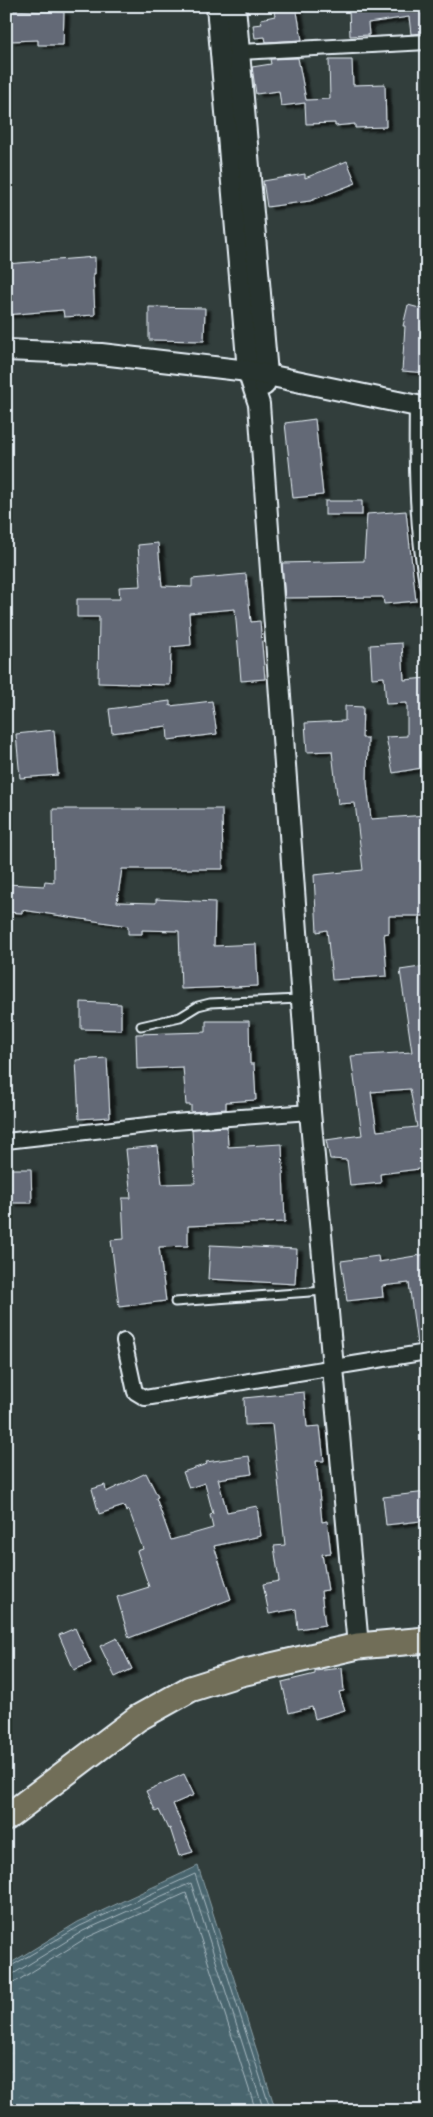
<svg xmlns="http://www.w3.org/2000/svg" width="433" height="2117" viewBox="0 0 433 2117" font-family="Pangolin,sans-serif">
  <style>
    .water { fill: url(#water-ripples); stroke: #899da5 }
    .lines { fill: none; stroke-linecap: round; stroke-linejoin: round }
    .shore { stroke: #a8b9c1; stroke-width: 1 }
    .building { fill: #636976; stroke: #e8f1f8; fill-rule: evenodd; filter: url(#shadow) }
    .lane-casing { stroke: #e8f1f8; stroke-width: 11 }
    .street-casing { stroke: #e8f1f8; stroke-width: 18 }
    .secondary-casing { stroke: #e8f1f8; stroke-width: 24 }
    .highway-casing { stroke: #e8f1f8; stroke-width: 29 }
    .lane { stroke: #26332d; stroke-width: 7 }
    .street { stroke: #26332d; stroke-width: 14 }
    .secondary { stroke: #26332d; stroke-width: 20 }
    .highway { stroke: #716e59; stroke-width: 25 }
  </style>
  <defs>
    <pattern id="water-ripples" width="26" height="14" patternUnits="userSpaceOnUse" patternTransform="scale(1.25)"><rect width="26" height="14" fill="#49656e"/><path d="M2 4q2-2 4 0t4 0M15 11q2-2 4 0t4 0" fill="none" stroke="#637c83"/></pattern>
    <filter id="shadow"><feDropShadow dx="5.5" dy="3" stdDeviation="1" flood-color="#0009"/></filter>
  </defs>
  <rect width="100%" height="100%" fill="#323e3c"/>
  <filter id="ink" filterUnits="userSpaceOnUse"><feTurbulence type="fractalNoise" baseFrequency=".02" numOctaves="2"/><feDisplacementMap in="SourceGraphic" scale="10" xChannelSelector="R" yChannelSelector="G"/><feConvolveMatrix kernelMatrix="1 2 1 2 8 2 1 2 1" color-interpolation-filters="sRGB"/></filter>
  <g filter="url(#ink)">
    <polygon class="water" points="198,1866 276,2111 6,2111 6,1966 78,1922"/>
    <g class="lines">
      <g class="shore">
        <polyline points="6,1969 80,1926 195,1874 271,2111"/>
        <polyline points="6,1976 13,1974 83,1931 191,1883 264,2111"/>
        <polyline points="6,1983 17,1981 86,1938 186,1893 256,2111"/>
      </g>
    </g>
    <g class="building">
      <polygon points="273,6 296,6 302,40 266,42 265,37 255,38 253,25 262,24 261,19 275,16"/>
      <polygon points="427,6 427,33 411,34 409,17 368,23 369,35 350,36 349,8"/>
      <polygon points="8,10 64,12 63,45 38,45 38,40 10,41"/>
      <polygon points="298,58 306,100 330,99 329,60 352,60 353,85 385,84 386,127 355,128 355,124 335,126 335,123 306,124 305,103 281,106 279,91 256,94 252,67 271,64 270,59"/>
      <polygon points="347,161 356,183 310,201 267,207 263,181 305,174 305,178"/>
      <polygon points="95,257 95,274 93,274 95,315 64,317 63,310 6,315 6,264"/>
      <polygon points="408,305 427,310 420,335 427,336 427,373 402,371 405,326 403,326"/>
      <polygon points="149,307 205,308 204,341 149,340"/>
      <polygon points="315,419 323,495 293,498 285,423"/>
      <rect x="325" y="501" width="37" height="14"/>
      <polygon points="406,511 416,601 384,604 383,597 285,598 282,563 364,561 367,514"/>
      <polygon points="158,543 162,586 192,587 192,579 246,574 251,622 260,621 265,679 241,681 235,609 189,613 191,645 171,647 170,685 98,683 99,617 77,617 77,599 120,599 119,587 141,586 138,545"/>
      <polygon points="402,643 404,680 427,678 427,721 422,721 427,744 427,767 393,773 386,737 407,736 407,703 386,704 384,677 372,678 370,645"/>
      <polygon points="170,701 170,706 212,701 217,734 168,740 167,726 112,733 109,709"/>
      <polygon points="345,706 363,707 362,738 368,738 367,782 371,819 426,815 427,894 425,916 389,916 389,933 384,934 387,976 332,980 327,930 317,932 314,875 363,870 355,803 338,804 332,751 307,752 305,723 345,721"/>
      <polygon points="54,730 58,775 20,778 16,734"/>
      <polygon points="53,809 222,809 223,869 122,869 117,902 156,903 156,899 215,902 214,946 256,944 258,986 181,989 179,931 142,930 142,934 128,934 128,926 22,910 22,913 6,912 6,884 44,886 45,881 54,882"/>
      <path d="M427,966V1168L380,1174L381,1183L350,1186L347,1160L330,1159L326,1140L362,1135L351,1056L412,1052L400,970ZM410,1089L417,1127L377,1131L371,1092Z"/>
      <polygon points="81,1002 121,1004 121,1030 81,1029"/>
      <polygon points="206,1021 249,1021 250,1064 254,1064 256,1100 226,1102 226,1109 191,1112 191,1105 186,1105 183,1067 137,1069 136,1034 206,1032"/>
      <polygon points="107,1058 110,1117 79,1119 76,1060"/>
      <polygon points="227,1127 228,1147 282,1144 285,1222 188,1226 188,1246 159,1247 166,1301 119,1307 111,1240 124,1239 122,1198 131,1198 126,1149 158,1146 162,1184 195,1183 192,1129"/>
      <polygon points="10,1169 31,1169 32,1203 11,1203"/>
      <polygon points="210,1245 297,1249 295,1284 208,1279"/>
      <polygon points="427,1254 427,1343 417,1345 409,1283 382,1286 383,1297 347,1301 341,1261 378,1256 379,1262"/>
      <polygon points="304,1392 307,1427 320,1426 324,1461 316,1461 322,1522 327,1521 331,1553 322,1554 328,1590 321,1591 325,1625 298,1629 296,1609 269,1614 263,1584 279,1581 274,1546 285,1545 272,1424 245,1425 244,1398"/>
      <polygon points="249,1456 252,1474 218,1479 227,1512 257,1506 261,1536 214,1546 231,1599 129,1638 117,1597 149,1587 137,1551 143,1549 129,1510 126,1512 124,1506 99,1514 92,1489 105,1485 106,1492 146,1473 158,1497 156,1498 171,1540 213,1528 210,1515 213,1514 205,1483 189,1488 183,1472 207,1464 206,1462"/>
      <polygon points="427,1492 427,1515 421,1516 421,1521 386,1525 383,1497"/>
      <polygon points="75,1628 91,1663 74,1670 59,1635"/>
      <polygon points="117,1638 132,1669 115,1677 100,1646"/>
      <polygon points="342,1668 344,1691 339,1692 345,1710 315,1719 312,1707 289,1713 282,1682 315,1674 315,1671"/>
      <polygon points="184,1774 194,1795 173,1804 193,1852 179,1856 170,1828 168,1829 159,1810 156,1812 146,1791"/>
    </g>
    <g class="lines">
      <defs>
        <g id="lane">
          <polyline points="141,1026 180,1017 198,1006 210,1003 299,999"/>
          <polyline points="175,1302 324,1291"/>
        </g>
        <g id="street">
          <polyline points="239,52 427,42"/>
          <path d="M417,406C416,466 417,524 427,584"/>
          <polyline points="6,1141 174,1122 310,1112"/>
          <polyline points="124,1341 135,1392 145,1398 427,1352"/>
        </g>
        <g id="secondary">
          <polyline points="217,6 248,371 259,404 310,1112 358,1646"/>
          <polyline points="235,6 267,374 264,385"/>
          <polyline points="6,350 101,354 248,371 427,408"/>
        </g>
        <polyline id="highway" points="6,1818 138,1718 190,1689 241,1673 358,1646 427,1640"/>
      </defs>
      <use href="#lane" class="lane-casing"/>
      <use href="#street" class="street-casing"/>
      <use href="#secondary" class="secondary-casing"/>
      <use href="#highway" class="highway-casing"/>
      <use href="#lane" class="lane"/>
      <use href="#street" class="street"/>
      <use href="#secondary" class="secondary"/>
      <use href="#highway" class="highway"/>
    </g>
  </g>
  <rect width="433" height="2117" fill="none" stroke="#26332d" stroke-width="25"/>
  <rect x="12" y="12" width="408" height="2092" fill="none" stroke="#e8f1f8" stroke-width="2" filter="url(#ink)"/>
</svg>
